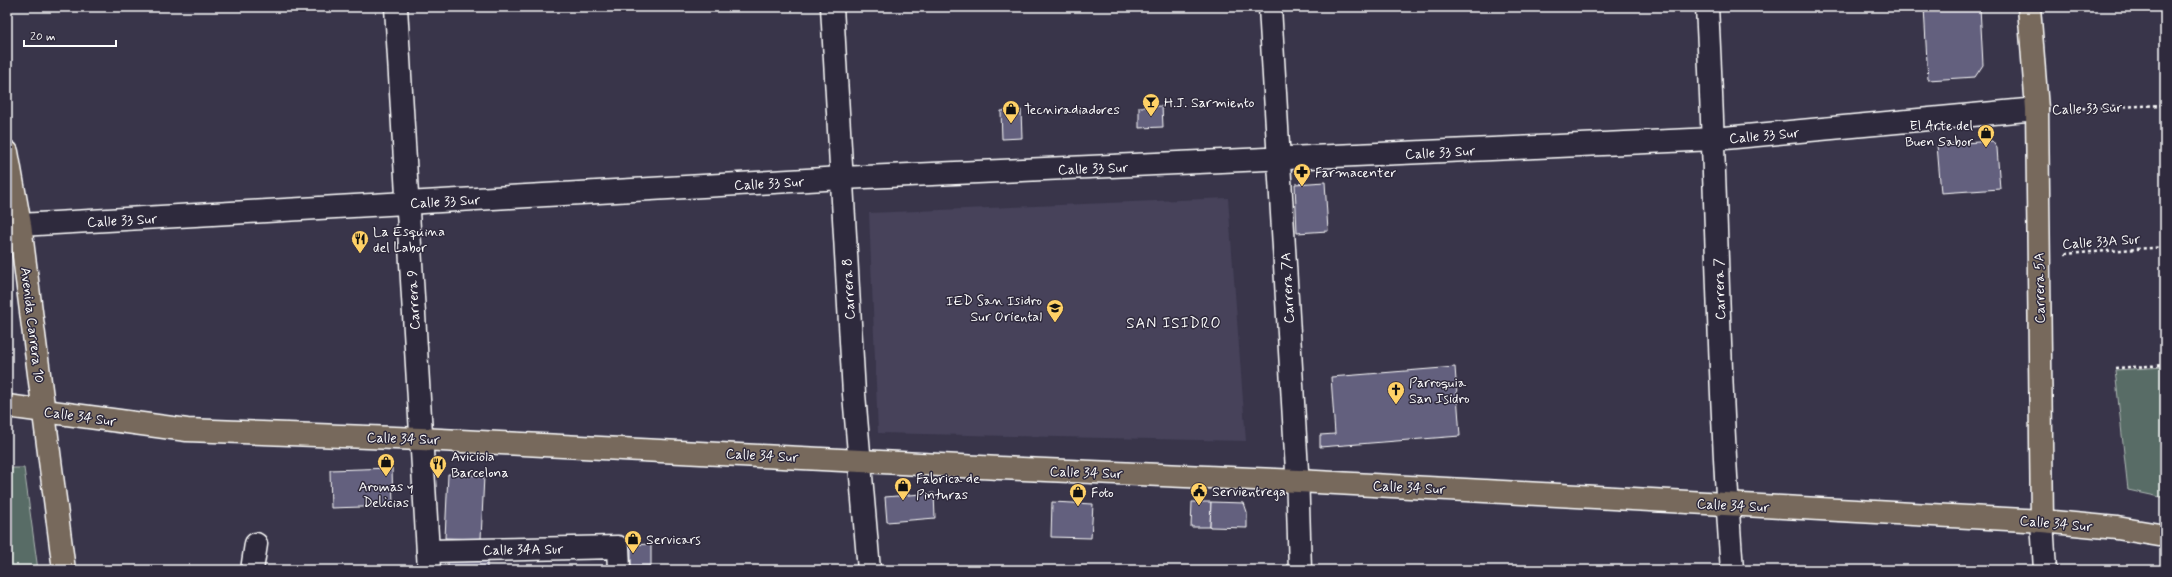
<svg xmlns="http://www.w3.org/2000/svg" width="2172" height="577" viewBox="0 0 2172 577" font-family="Mynerve,sans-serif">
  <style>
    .built { fill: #46425a }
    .green { fill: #586c66; stroke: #acb6b2 }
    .building { fill: #63607e; stroke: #fff }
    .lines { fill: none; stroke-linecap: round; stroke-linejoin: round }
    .minor-casing { stroke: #fff; stroke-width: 25 }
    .major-casing { stroke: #fff; stroke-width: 25 }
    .path { stroke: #fff; stroke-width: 2.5; stroke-dasharray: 3 3; stroke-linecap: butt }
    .minor { stroke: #2f2a3d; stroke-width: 22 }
    .major { stroke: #77695c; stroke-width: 22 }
    .labels { text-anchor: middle; stroke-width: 3; stroke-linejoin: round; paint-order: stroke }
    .poi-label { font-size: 14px; fill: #fff; stroke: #2f2a3d; text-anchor: start }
    .street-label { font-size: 14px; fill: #fff; stroke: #2f2a3d }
    .neighbourhood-label { font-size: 15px; letter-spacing: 1px; fill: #fff; stroke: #2f2a3d }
  </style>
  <rect width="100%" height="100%" fill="#39354a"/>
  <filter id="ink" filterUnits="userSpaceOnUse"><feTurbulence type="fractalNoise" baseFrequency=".025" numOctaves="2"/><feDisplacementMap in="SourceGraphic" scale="8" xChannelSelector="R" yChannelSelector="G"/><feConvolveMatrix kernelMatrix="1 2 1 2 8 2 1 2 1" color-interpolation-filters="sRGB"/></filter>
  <g filter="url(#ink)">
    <polygon class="built" points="1228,198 1246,441 878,433 869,213"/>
    <g class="green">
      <polygon points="2165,367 2165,498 2128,490 2115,370"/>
      <polygon points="7,468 24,468 38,570 7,570"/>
    </g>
    <g class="building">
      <polygon points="1924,7 1980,7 1983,65 1975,77 1928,80"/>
      <polygon points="1162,106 1163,127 1139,128 1139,107"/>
      <polygon points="1021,110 1022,138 1002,139 1001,111"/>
      <polygon points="1992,141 1997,148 2000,189 1941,193 1937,145"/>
      <polygon points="1325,182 1328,231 1297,233 1295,184"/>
      <polygon points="1455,367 1460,436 1320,447 1320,435 1335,434 1331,377"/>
      <polygon points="392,468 393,506 331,508 330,470"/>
      <polygon points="448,474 484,476 481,539 445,538"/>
      <polygon points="934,493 935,518 887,522 885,497"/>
      <polygon points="1052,502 1093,504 1091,538 1051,537"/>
      <polygon points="1192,502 1211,502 1210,527 1191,527"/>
      <polygon points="1211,502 1244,503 1247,512 1247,528 1210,527"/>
      <polygon points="651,544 651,566 631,567 631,545"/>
      <polygon points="448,555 487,556 487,570 448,570"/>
    </g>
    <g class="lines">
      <defs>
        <g id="minor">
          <polyline points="396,7 429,570"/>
          <polyline points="832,7 854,394 869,570"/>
          <polyline points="1270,7 1297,471 1300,570"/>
          <path d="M1707,7C1717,195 1718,383 1732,570"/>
          <polyline points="20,225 842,178 1714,139 2037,109"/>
          <polyline points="2042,521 2045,570"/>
          <polyline points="428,551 618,547 619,570"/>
          <polyline points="252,570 256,544"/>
        </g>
        <g id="major">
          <polyline points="2029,7 2037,109 2042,521"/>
          <polyline points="7,152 20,225 64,570"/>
          <polyline points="7,406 187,430 421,439 1000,468 1298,481 2042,521 2117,528 2165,536"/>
        </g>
      </defs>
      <use href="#minor" class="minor-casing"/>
      <use href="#major" class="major-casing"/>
      <g class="path">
        <polyline points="2064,109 2165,105"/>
        <polyline points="2065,254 2165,247"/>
        <polyline points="2115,368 2165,365"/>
      </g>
      <use href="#minor" class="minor"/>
      <use href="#major" class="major"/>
    </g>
  </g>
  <defs>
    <symbol id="bar-pin" viewBox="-11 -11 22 30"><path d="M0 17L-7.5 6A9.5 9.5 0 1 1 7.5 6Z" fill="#ffd166" stroke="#2f2a3d"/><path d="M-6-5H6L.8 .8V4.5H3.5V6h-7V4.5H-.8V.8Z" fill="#111"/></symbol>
    <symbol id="shop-pin" viewBox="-11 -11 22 30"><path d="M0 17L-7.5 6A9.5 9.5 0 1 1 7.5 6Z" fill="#ffd166" stroke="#2f2a3d"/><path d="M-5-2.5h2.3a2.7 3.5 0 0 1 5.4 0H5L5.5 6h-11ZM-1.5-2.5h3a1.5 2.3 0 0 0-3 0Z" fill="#111"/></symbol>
    <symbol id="pharmacy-pin" viewBox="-11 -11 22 30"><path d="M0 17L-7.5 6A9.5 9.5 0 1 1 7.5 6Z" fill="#ffd166" stroke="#2f2a3d"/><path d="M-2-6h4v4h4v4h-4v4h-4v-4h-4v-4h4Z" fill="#111"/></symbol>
    <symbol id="restaurant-pin" viewBox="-11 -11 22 30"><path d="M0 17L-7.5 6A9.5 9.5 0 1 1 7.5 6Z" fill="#ffd166" stroke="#2f2a3d"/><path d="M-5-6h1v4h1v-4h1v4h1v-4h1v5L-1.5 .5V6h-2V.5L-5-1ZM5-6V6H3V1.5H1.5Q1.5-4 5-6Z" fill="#111"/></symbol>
    <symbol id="school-pin" viewBox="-11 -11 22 30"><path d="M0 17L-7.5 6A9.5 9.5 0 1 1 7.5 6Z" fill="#ffd166" stroke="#2f2a3d"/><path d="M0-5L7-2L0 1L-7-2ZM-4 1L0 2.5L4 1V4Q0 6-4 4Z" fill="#111"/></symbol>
    <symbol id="church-pin" viewBox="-11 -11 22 30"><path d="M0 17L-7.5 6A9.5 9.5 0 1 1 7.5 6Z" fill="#ffd166" stroke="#2f2a3d"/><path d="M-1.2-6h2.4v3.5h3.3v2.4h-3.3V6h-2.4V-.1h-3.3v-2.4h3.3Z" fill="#111"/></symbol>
    <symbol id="civic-pin" viewBox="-11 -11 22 30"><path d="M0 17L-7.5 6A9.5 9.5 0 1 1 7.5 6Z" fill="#ffd166" stroke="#2f2a3d"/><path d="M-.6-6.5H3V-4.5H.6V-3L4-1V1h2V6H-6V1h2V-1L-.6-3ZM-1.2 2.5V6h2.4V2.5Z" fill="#111"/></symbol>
  </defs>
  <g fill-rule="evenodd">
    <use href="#bar-pin" x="1141" y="92" width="20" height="27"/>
    <use href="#shop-pin" x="1001" y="99" width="20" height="27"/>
    <use href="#shop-pin" x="1976" y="123" width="20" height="27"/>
    <use href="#pharmacy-pin" x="1292" y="162" width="20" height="27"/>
    <use href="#restaurant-pin" x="350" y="229" width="20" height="27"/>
    <use href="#school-pin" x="1045" y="298" width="20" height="27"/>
    <use href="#church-pin" x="1386" y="380" width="20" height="27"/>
    <use href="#shop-pin" x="376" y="452" width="20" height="27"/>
    <use href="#restaurant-pin" x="428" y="454" width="20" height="27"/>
    <use href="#shop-pin" x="893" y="476" width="20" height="27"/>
    <use href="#civic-pin" x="1189" y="481" width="20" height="27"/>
    <use href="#shop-pin" x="1068" y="482" width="20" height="27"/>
    <use href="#shop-pin" x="623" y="529" width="20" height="27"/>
  </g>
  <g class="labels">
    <g class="poi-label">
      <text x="1164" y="107">H.J. Sarmiento</text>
      <text x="1024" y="114">Tecniradiadores</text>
      <text x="1973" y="130" text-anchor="end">El Arte del<tspan x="1973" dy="16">Buen Sabor</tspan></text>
      <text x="1315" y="177">Farmacenter</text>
      <text x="373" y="236">La Esquina<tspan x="373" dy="16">del Labor</tspan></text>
      <text x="1042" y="305" text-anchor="end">IED San Isidro<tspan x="1042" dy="16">Sur Oriental</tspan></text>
      <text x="1409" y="387">Parroquia<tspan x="1409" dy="16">San Isidro</tspan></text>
      <text x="451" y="461">Aviciola<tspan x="451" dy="16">Barcelona</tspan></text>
      <text x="916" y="483">Fabrica de<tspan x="916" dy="16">Pinturas</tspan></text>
      <text x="386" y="491" text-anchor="middle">Aromas y<tspan x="386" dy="16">Delicias</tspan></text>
      <text x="1212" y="496">Servientrega</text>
      <text x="1091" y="497">Foto</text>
      <text x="646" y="544">Servicars</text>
    </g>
    <g class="street-label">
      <text transform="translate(2087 108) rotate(-2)" y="5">Calle 33 Sur</text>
      <text transform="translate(1764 135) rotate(-5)" y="5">Calle 33 Sur</text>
      <text transform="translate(1440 152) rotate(-3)" y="5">Calle 33 Sur</text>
      <text transform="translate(1093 168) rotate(-2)" y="5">Calle 33 Sur</text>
      <text transform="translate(769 183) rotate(-3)" y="5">Calle 33 Sur</text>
      <text transform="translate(445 201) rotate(-3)" y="5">Calle 33 Sur</text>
      <text transform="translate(122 220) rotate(-3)" y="5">Calle 33 Sur</text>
      <text transform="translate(2101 241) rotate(-4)" y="5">Calle 33A Sur</text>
      <text transform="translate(1287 288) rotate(-93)" y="5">Carrera 7A</text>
      <text transform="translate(2039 288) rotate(-91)" y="5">Carrera 5A</text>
      <text transform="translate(848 289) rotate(-93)" y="5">Carrera 8</text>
      <text transform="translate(1719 289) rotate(-92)" y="5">Carrera 7</text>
      <text transform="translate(413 300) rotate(-93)" y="5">Carrera 9</text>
      <text transform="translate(33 325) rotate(83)" y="5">Avenida Carrera 10</text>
      <text transform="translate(80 416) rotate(8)" y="5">Calle 34 Sur</text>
      <text transform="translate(403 438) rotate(2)" y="5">Calle 34 Sur</text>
      <text transform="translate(762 455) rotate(3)" y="5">Calle 34 Sur</text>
      <text transform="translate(1086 472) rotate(2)" y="5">Calle 34 Sur</text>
      <text transform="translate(1409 487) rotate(3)" y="5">Calle 34 Sur</text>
      <text transform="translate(1733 505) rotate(3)" y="5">Calle 34 Sur</text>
      <text transform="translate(2056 523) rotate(5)" y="5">Calle 34 Sur</text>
      <text transform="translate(523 549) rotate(-1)" y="5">Calle 34A Sur</text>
    </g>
    <g class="neighbourhood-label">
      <text x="1174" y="328">SAN ISIDRO</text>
    </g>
  </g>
  <rect width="2172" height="577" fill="none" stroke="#2f2a3d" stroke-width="24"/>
  <rect x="12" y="12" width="2148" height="553" fill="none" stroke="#fff" stroke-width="1.5" filter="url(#ink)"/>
  <path d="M24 40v6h92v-6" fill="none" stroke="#ffffff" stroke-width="2"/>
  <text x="30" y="40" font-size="12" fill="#ffffff" stroke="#2f2a3d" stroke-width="3" paint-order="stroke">20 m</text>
</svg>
